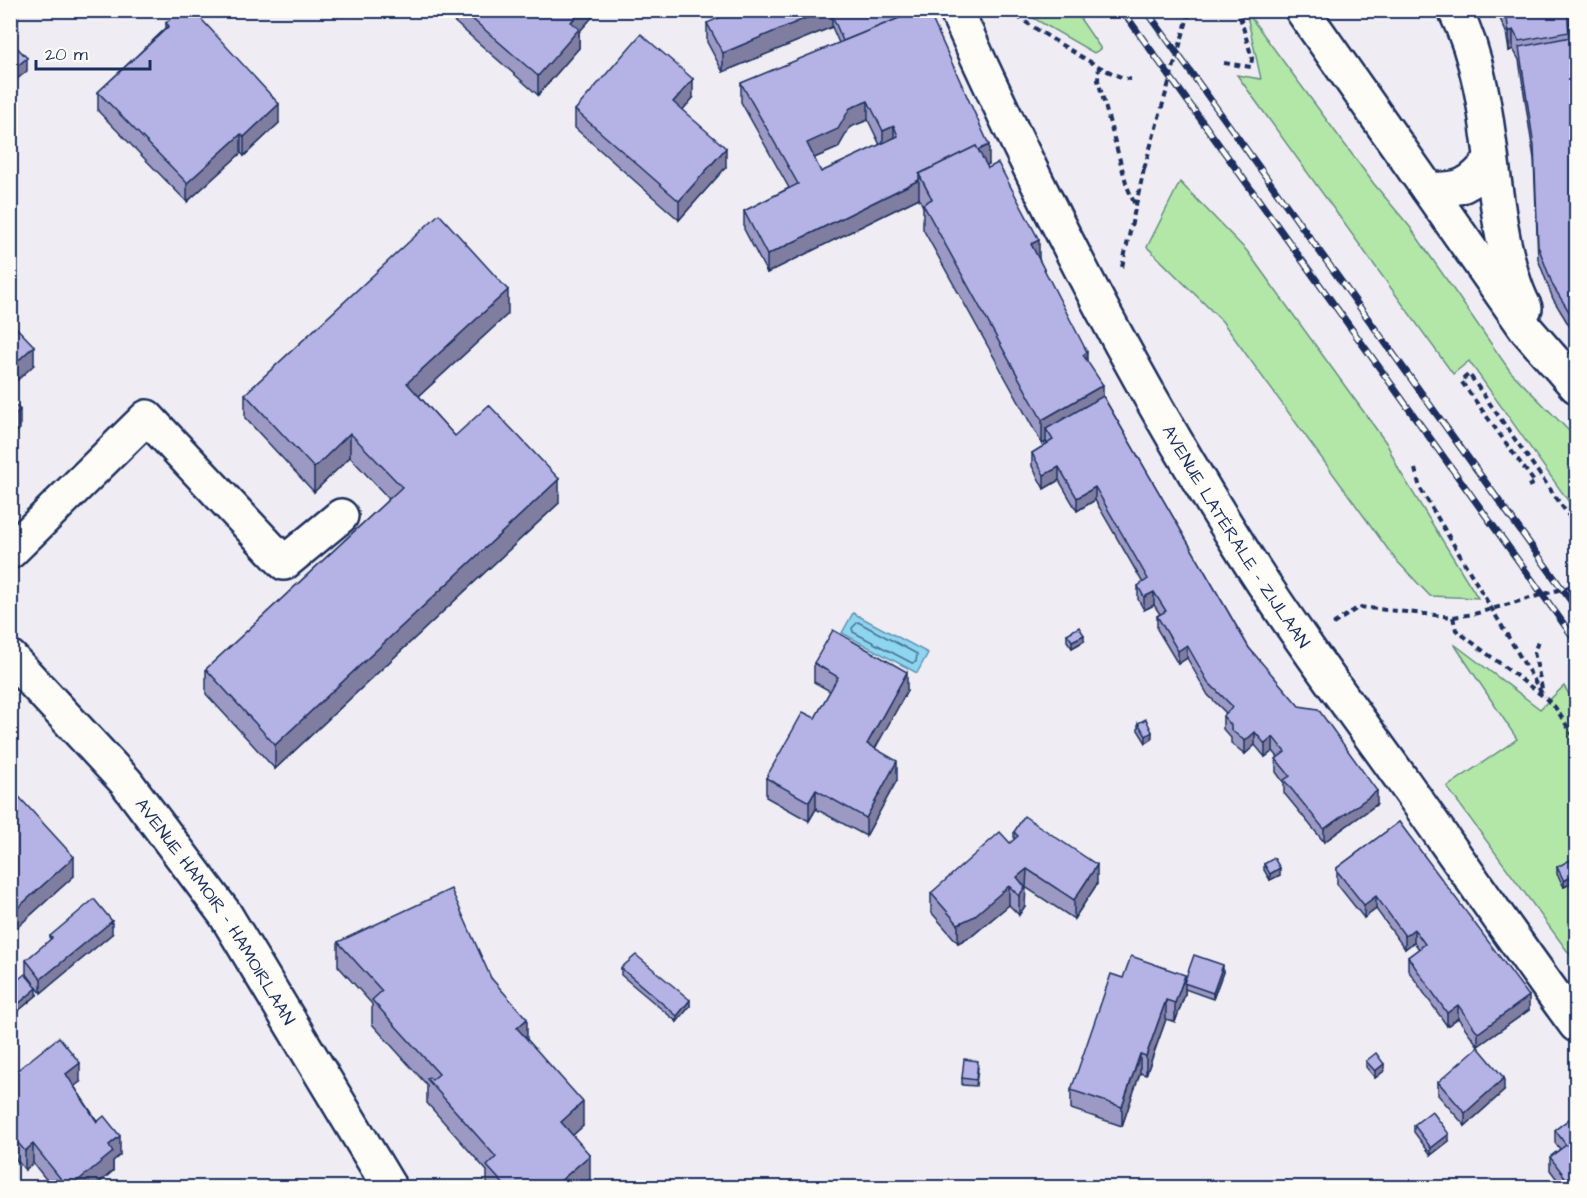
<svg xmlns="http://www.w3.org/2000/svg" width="1587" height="1198" viewBox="0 0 1587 1198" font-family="'Architects Daughter',sans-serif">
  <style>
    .green { fill: #b2e7a8; stroke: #668b83; stroke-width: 1.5 }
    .water { fill: #8ed5ef; stroke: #6093b5; stroke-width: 1.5 }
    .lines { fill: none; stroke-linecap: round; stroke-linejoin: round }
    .shore { stroke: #497198; stroke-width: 1.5 }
    .minor-casing { stroke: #1b2f5e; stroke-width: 38 }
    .major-casing { stroke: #1b2f5e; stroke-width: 38 }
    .path { stroke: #1b2f5e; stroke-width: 4; stroke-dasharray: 6 4.5; stroke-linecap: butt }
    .minor { stroke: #fdfcf7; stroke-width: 33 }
    .major { stroke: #fdfcf7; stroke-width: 33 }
    .rail-casing { stroke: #1b2f5e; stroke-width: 7 }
    .rail { stroke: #fdfcf7; stroke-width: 4.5; stroke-dasharray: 14; stroke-linecap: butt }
    .path-bridge { stroke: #1b2f5e; stroke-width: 4; stroke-dasharray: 6 4.5; stroke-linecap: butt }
    .wall { fill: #9c9ac5; stroke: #1b2f5e; stroke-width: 1.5; fill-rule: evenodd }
    .shaded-wall { fill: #7f7da0; stroke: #1b2f5e; stroke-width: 1.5 }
    .building { fill: #b5b3e5; stroke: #1b2f5e; stroke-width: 1.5; fill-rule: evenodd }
    .labels { text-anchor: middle; stroke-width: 4.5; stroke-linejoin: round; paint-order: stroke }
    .street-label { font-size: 18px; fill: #1b2f5e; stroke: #fdfcf7 }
  </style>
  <rect width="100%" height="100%" fill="#efedf3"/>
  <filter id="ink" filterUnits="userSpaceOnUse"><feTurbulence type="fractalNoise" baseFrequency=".0167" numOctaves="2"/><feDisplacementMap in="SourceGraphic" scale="12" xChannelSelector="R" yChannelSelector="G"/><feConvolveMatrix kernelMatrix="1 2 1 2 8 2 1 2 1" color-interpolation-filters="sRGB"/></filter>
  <g filter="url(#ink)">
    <g class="green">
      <polygon points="1021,11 1075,11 1101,49 1094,53"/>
      <polygon points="1246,11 1374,184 1410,227 1510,371 1576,438 1576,512 1469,361 1453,374 1237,75 1261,79"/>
      <polygon points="1180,182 1247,251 1387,444 1399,470 1478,598 1430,596 1395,559 1222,321 1147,247"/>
      <polygon points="1454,644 1540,709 1564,686 1576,705 1576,963 1447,787 1517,739"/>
    </g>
    <polygon class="water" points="853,613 928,653 917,673 842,633"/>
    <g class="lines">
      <polygon class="shore" points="858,622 917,654 916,662 912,663 853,632 852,628"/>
      <defs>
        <g id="minor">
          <path id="s1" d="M956,10C1040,197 1135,382 1245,555C1294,632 1349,706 1403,781C1460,862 1517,945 1576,1025"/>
          <path d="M1428,189C1459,191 1471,186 1490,161"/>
          <polyline points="10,552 147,417 284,563 341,516"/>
          <path id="s2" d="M10,657L126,782L225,914L390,1188"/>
        </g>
        <g id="major">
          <polyline points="1302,10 1527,330 1576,386"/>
          <path d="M1455,10C1491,82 1488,165 1504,243C1509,265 1514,288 1525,308"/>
        </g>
      </defs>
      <use href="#minor" class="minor-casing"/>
      <use href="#major" class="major-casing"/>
      <g class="path">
        <path d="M1008,10C1026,23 1115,81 1131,79"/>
        <polyline points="1224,63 1251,67 1252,58 1238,10"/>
        <polyline points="1099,66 1098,80 1127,186 1135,205"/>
        <polyline points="1122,267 1144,169"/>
        <polyline points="1415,469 1420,488 1544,697"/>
        <polyline points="1528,486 1535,483 1461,381 1469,374 1576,526"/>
        <polyline points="1574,550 1576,549"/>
        <polyline points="1453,617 1456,630 1544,697 1555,707 1576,740"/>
        <polyline points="1333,624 1359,607 1453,617 1474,614"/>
        <polyline points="1538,642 1534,652 1543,693"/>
      </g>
      <use href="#minor" class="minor"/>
      <use href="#major" class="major"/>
      <defs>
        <g id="rail">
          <polyline points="1122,10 1576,641"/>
          <polyline points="1146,10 1576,608"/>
        </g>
      </defs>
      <use href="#rail" class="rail-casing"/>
      <use href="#rail" class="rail"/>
      <g class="path-bridge">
        <polyline points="1144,169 1190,10"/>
        <polyline points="1474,614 1576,585"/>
      </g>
    </g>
    <g class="wall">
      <polygon points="441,10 596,10 596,13 579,32 579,48 538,95"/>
      <path d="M928,10L989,164L986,165L1039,259L1087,362L1103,396L1249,648L1377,804L1324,842L1284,793V783L1276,772V759L1278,757L1273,751L1265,757L1255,745L1245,754L1231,743V738L1223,729V716L1226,713L1208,695L1187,658L1178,664L1157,629V616L1160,614L1154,605L1144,610L1138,599V586L1143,583L1095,500L1077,511L1059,480L1044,489L1032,466V453L1047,444L1046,442L1042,444L923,229V207L919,198L767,273L744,229V211L789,188L741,102V83L839,43L832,27L723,72L707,42V23ZM868,120L880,145L821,172L814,158L838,148L850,127Z"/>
      <polygon points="1496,10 1576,10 1576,21 1568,24 1569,38 1576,36 1576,335 1573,332 1553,299 1538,259 1534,159 1519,60 1513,49 1509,51 1506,32"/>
      <polygon points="166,23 279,123 244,156 241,153 187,202 98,111 98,92 166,28"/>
      <polygon points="693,98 682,110 726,167 679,220 575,128 575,110"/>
      <polygon points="508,314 419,396 455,436 559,503 275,769 206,694 206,669 389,499 350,457 314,492 245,418 245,394"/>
      <polygon points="1067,634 1084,641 1072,648 1067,641"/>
      <polygon points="814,663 907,691 875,748 897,780 866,836 816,809 809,821 766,797 766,778 815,718 830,691 814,682"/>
      <polygon points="1138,723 1152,739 1146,743 1138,730"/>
      <polygon points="10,787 74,876 13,931 10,928"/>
      <polygon points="1399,822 1529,1010 1478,1046 1458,1018 1447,1026 1408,970 1408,957 1419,949 1414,942 1405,949 1376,909 1364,918 1337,884 1337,868"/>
      <polygon points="1014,832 1097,884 1074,919 1027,888 1025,889 1025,906 1019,915 1009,905 973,935 958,943 931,912 931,893 1010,843 1014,840"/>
      <polygon points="1264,864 1280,875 1270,880 1264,870"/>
      <polygon points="1557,867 1576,872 1576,881 1564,887 1557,874"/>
      <polygon points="112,934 41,993 26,973 26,960 50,940 50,936"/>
      <polygon points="338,942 491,978 527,1040 583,1126 573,1135 590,1179 580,1188 487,1188 487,1171 427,1103 427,1085 372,1024 372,1004 338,966"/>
      <polygon points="621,968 690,1006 677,1022 621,975"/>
      <polygon points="1223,972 1213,999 1185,989 1185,994 1175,1022 1166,1019 1146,1075 1140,1073 1122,1126 1071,1109 1071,1090 1123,978 1185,982"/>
      <polygon points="10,986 37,995 17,1012 10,1004"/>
      <polygon points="1366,1061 1384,1071 1375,1078 1366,1067"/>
      <polygon points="978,1068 976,1086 962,1085 962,1078"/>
      <polygon points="10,1076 80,1082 74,1086 120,1155 113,1161 113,1171 93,1188 53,1188 33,1163 25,1170 10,1152"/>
      <polygon points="1438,1082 1504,1091 1465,1126 1438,1095"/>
      <polygon points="1576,1114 1576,1188 1562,1186 1550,1170 1550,1157 1560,1149 1555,1143 1555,1130"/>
      <polygon points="1414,1125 1449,1141 1431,1155 1414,1132"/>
    </g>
    <g class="shaded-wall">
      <polygon points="581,10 596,10 596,13 579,32 579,48 538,95 538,76 571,22"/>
      <polygon points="825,10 871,10 832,15 832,27 723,72 723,53"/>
      <polygon points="1566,10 1576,10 1576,21 1566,25"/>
      <polygon points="18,16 18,30 10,37 10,24"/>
      <polygon points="1513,30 1513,49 1509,51 1509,32"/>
      <polygon points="27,58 27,71 10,85 10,72"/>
      <polygon points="693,79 693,98 673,121 673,102"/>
      <polygon points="868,101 868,120 850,127 838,148 807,161 807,143 850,108"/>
      <polygon points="279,104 279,123 244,156 244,137"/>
      <polygon points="894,126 894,145 883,150 883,131"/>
      <polygon points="241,134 241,153 187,202 187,183"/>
      <polygon points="989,145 989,164 929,193 921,178"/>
      <polygon points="726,148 726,167 679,220 679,201"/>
      <polygon points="919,180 919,198 767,273 767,255"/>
      <polygon points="1039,240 1039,264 1031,244"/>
      <polygon points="508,290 508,314 407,407 407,383"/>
      <polygon points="34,346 34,365 10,387 10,368"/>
      <polygon points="1087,352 1087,376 1083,355"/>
      <polygon points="1103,385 1103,409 1046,429 1046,442 1042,444 1042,420"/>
      <polygon points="20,410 20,429 10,438 10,419"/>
      <polygon points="350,433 350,457 314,492 314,468"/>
      <polygon points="1059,467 1059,480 1044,489 1044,475"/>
      <polygon points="559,479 559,503 275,769 275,745"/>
      <polygon points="1095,487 1095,500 1077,511 1077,498"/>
      <polygon points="1154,592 1154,605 1144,610 1144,597"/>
      <polygon points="1084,635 1084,641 1072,648 1072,641"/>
      <polygon points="1187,645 1187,658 1178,664 1178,651"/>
      <polygon points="907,672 907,691 867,763 867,744"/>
      <polygon points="1152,732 1152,739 1146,743 1146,736"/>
      <polygon points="1255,732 1255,745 1245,754 1245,741"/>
      <polygon points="1273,737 1273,751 1265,757 1265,744"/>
      <polygon points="897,761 897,780 866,836 866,818"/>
      <polygon points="816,790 816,809 809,821 809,802"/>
      <polygon points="1377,791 1377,804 1324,842 1324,829"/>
      <polygon points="74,857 74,876 13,931 13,912"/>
      <polygon points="1097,865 1097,884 1074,919 1074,900"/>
      <polygon points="1280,868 1280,875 1270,880 1270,874"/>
      <polygon points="1027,869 1025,906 1019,915 1019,896 1017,877"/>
      <polygon points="1576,874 1576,881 1564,887 1564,881"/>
      <polygon points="1009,886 1009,905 973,935 958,943 958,924"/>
      <polygon points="1376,896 1376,909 1364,918 1364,905"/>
      <polygon points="112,921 112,934 41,993 41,979"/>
      <polygon points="1414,929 1414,942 1405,949 1405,936"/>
      <polygon points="1223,965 1223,972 1213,999 1213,993"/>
      <polygon points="1185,975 1185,994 1175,1022 1175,1003"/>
      <polygon points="37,988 37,995 17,1012 17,1005"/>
      <polygon points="1529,996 1529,1010 1478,1046 1478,1033"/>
      <polygon points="690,1000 690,1006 677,1022 677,1016"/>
      <polygon points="1166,1000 1166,1019 1146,1075 1146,1056"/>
      <polygon points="1458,1005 1458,1018 1447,1026 1447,1013"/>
      <polygon points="527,1019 527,1043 517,1028"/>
      <polygon points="1140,1054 1140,1073 1122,1126 1122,1107"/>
      <polygon points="80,1063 80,1082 66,1093 66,1074"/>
      <polygon points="1384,1064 1384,1071 1375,1078 1375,1071"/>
      <polygon points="1504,1078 1504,1091 1465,1126 1465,1113"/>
      <polygon points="583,1102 583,1126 561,1146 561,1122"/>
      <polygon points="1449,1134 1449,1141 1431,1155 1431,1148"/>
      <polygon points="120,1136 120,1155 113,1161 113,1171 93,1188 69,1188 109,1145"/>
      <polygon points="33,1144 33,1163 25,1170 25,1151"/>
      <polygon points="590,1155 590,1179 580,1188 552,1188"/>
    </g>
    <g class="building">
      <polygon points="10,10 14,10 18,16 10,24"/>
      <polygon points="180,10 193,10 279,104 244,137 241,134 187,183 98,92 169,26 166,23"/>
      <polygon points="462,10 581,10 571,22 579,29 538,76"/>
      <polygon points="737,10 825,10 723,53 707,23"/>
      <polygon points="843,10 919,10 843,41 832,15"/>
      <path d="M919,10H928L989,145L978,150L976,146L919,174V180L767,255L744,211L798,184L741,83ZM868,101L883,131L894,126L898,136L821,172L807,143L838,129L850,108Z"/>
      <polygon points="1502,10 1512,10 1506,13 1506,19"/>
      <polygon points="1512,10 1567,10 1569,32 1519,41 1513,30 1509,32 1506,13"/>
      <polygon points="641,34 693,79 673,102 726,148 679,201 575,110"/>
      <polygon points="1576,36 1576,309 1573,313 1573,318 1553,286 1538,246 1534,146 1519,47"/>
      <polygon points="10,40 27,58 10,72"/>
      <polygon points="976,146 988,168 998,163 1039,240 1031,244 1087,352 1083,355 1103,385 1042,420 923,204 932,199 919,174"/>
      <polygon points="439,214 508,290 407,383 455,436 489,405 559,479 275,745 206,669 402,487 350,433 314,468 245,394"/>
      <polygon points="1576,309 1576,316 1573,313"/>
      <polygon points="10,321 34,346 10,368"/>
      <polygon points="1103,396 1249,648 1299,706 1318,709 1377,791 1324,829 1284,780 1290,776 1276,759 1285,752 1273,737 1265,744 1255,732 1245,741 1231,730 1231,725 1223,716 1233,707 1208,682 1187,645 1178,651 1157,616 1166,611 1154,592 1144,597 1138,586 1148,579 1095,487 1077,498 1059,467 1044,475 1032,453 1053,440 1046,429"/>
      <polygon points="10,400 20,410 10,419"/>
      <polygon points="1079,627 1084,635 1072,641 1067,634"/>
      <polygon points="833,630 907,672 867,744 897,761 866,818 816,790 809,802 766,778 803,712 815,718 838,677 814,663"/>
      <polygon points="1146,719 1152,732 1146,736 1138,723"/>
      <polygon points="10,787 74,857 13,912 10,909"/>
      <polygon points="1024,816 1097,865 1074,900 1027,869 1017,877 1025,887 1019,896 1009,886 973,917 958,924 931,893 1000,832 1010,843 1018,836 1014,832"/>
      <polygon points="1399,822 1529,996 1478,1033 1458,1005 1447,1013 1408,957 1425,944 1414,929 1405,936 1376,896 1364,905 1337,871 1337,868"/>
      <polygon points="1274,858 1280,868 1270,874 1264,864"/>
      <polygon points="1570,860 1576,872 1576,874 1564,881 1557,867"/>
      <polygon points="451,889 491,978 527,1019 517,1028 583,1102 561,1122 590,1155 552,1188 507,1188 487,1166 496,1157 427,1079 429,1077 432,1080 439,1074 372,1000 382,991 338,942"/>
      <polygon points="94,899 112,921 41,979 26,960 52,938 50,936"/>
      <polygon points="636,955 690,1000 677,1016 621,968"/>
      <polygon points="1194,955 1223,965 1213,993 1184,983"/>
      <polygon points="1131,956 1185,975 1175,1003 1166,1000 1146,1056 1140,1054 1122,1107 1071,1090 1111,974 1123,978"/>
      <polygon points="25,974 37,988 17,1005 10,997 10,986"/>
      <polygon points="59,1037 80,1063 66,1074 97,1122 104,1116 120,1136 109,1145 113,1152 69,1188 68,1188 33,1144 25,1151 10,1134 10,1089 11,1088 10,1076"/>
      <polygon points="1478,1047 1504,1078 1465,1113 1438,1082"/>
      <polygon points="1376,1053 1384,1064 1375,1071 1366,1061"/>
      <polygon points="964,1059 978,1061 976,1080 962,1078"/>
      <polygon points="1432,1111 1449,1134 1431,1148 1414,1125"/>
      <polygon points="1576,1114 1576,1188 1560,1188 1568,1181 1550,1157 1566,1145 1555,1130"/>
    </g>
  </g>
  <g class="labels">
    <g class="street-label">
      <text dy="6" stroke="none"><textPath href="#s1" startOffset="597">AVENUE LATÉRALE - ZIJLAAN</textPath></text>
      <text dy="6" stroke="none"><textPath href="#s2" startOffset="328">AVENUE HAMOIR - HAMOIRLAAN</textPath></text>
    </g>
  </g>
  <rect width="1587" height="1198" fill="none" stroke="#fdfcf7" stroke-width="36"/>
  <rect x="18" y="18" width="1551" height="1162" fill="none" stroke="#1b2f5e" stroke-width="2" filter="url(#ink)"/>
  <path d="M36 60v9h114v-9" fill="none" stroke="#1b2f5e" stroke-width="3"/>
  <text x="45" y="60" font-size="18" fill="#1b2f5e" stroke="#fdfcf7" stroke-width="4.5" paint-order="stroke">20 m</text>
</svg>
